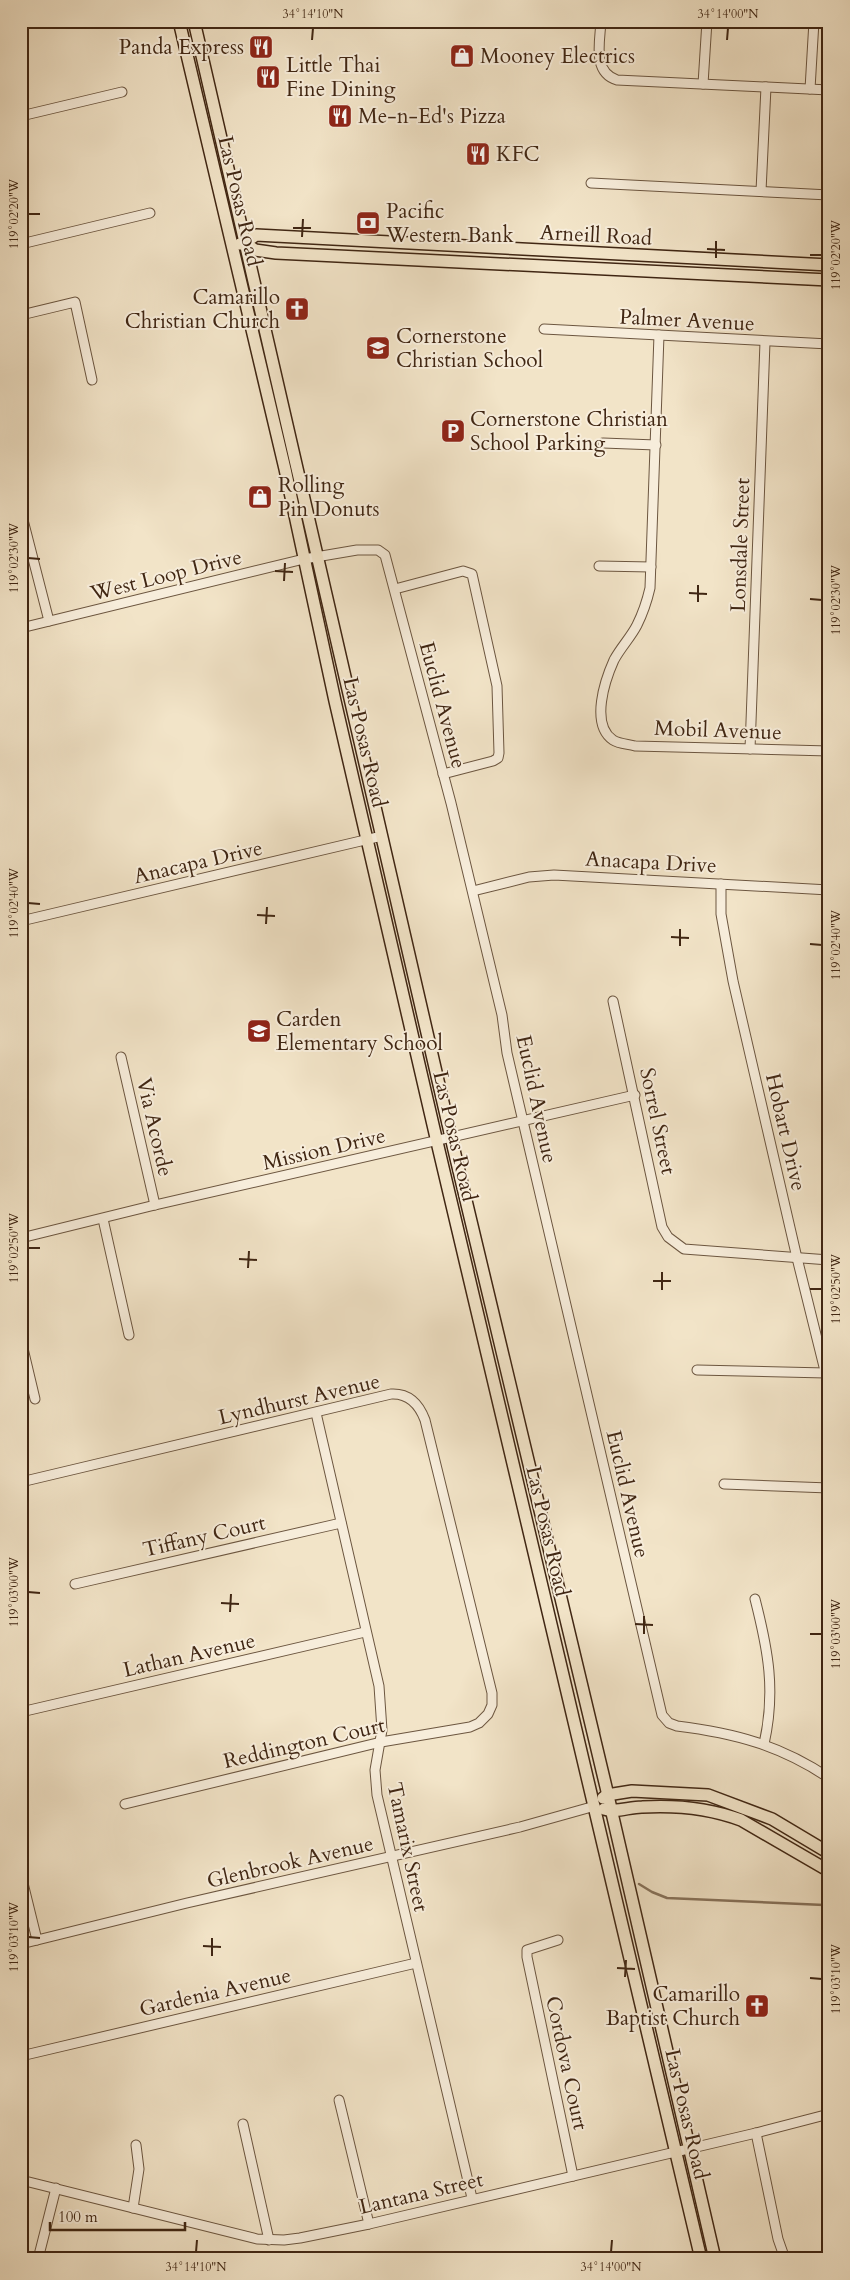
<svg xmlns="http://www.w3.org/2000/svg" width="850" height="2280" viewBox="0 0 850 2280" font-family="Cardo,serif">
  <style>
    .lines { fill: none; stroke-linecap: round; stroke-linejoin: round }
    .stream { stroke: #86715a; stroke-width: 2.5 }
    .minor-casing { stroke: #6c5640; stroke-width: 11 }
    .major-casing { stroke: #402613; stroke-width: 14 }
    .minor { stroke: #f7eddb; stroke-width: 9 }
    .major { stroke: #f2e4c8; stroke-width: 11 }
    .ticks { fill: none; stroke: #402613; stroke-width: 2 }
    .labels { text-anchor: middle; stroke-width: 4; stroke-linejoin: round; paint-order: stroke }
    .poi-label { font-size: 21px; fill: #402613; stroke: #f7eddb; text-anchor: start }
    .street-label { font-size: 21px; fill: #402613; stroke: #f7eddb }
    .neatline { fill: none; stroke: #402613; stroke-width: 2 }
    .ticks-label { font-size: 12px; text-anchor: middle; fill: #402613 }
  </style>
  <rect width="100%" height="100%" fill="#f2e4c8"/>
  <filter id="stains"><feTurbulence type="fractalNoise" baseFrequency=".004" numOctaves="4"/><feColorMatrix values="0 0 0 0 .2 0 0 0 0 .09 0 0 0 0 .02 0 0 0 .5 -.17"/></filter>
  <radialGradient id="worn" r=".72"><stop offset=".6" stop-color="#630" stop-opacity="0"/><stop offset="1" stop-color="#630" stop-opacity=".3"/></radialGradient>
  <g class="lines">
    <polyline class="stream" points="639,1884 652,1892 667,1898 824,1905"/>
    <defs>
      <g id="minor">
        <path d="M601,21C600,42 592,72 617,80L829,90"/>
        <polyline points="703,84 707,21"/>
        <polyline points="810,89 814,21"/>
        <polyline points="21,116 122,92"/>
        <polyline points="591,183 829,195"/>
        <polyline points="761,191 766,87"/>
        <polyline points="21,227 25,243"/>
        <polyline points="21,244 150,213"/>
        <polyline points="21,315 75,302 92,380"/>
        <polyline points="544,329 829,344"/>
        <path d="M659,335L650,588C647,601 643,613 637,625C631,637 621,647 614,660C605,680 590,724 613,740C619,744 628,744 635,746L829,751"/>
        <polyline points="603,443 656,445"/>
        <polyline points="21,512 49,621"/>
        <polyline points="599,566 651,567"/>
        <polyline points="395,589 463,571 472,574 497,686 499,753 498,758 493,761 443,774"/>
        <path d="M21,628L304,559L357,550H378L385,555L451,803L502,1015L507,1053L662,1715L669,1723L677,1726C734,1733 780,1745 829,1778"/>
        <polyline points="750,749 765,342"/>
        <polyline points="721,884 721,914 733,981 797,1258 829,1387"/>
        <polyline points="827,890 829,868"/>
        <polyline points="473,891 529,877 554,875 829,890"/>
        <polyline points="21,921 382,836"/>
        <polyline points="613,1001 662,1227 668,1237 684,1249 829,1260"/>
        <polyline points="121,1057 155,1205"/>
        <polyline points="103,1219 129,1335"/>
        <polyline points="21,1238 155,1205 635,1095"/>
        <polyline points="21,1340 35,1399"/>
        <polyline points="697,1370 826,1373"/>
        <polyline points="316,1413 379,1686 382,1730 375,1770 377,1795 472,2198"/>
        <path d="M21,1482L391,1394C409,1393 419,1404 425,1420L492,1693V1705L488,1714L479,1723L470,1727L381,1742L125,1804"/>
        <polyline points="724,1484 829,1488"/>
        <polyline points="75,1584 341,1523"/>
        <path d="M755,1599C768,1650 776,1691 764,1744"/>
        <polyline points="21,1712 365,1632"/>
        <polyline points="21,1875 37,1940"/>
        <polyline points="558,1940 527,1950 527,1957 573,2176"/>
        <polyline points="21,1944 187,1903 520,1827 595,1806"/>
        <polyline points="21,2056 416,1963"/>
        <polyline points="339,2100 369,2224"/>
        <polyline points="243,2124 269,2240"/>
        <polyline points="756,2133 778,2239 785,2259"/>
        <polyline points="21,2180 257,2239 284,2240 300,2238 369,2224 756,2133 829,2114"/>
        <polyline points="133,2208 139,2169 136,2145"/>
        <polyline points="38,2259 56,2188"/>
      </g>
      <g id="major">
        <polyline points="179,21 285,469 335,701 437,1142 701,2259"/>
        <polyline points="194,21 454,1150 606,1787 715,2259"/>
        <polyline points="245,243 255,250 276,253 829,280"/>
        <polyline points="240,244 245,243 256,235 829,265"/>
        <polyline points="603,1798 607,1795 632,1791 708,1795 772,1819 829,1853"/>
        <path d="M604,1809C616,1813 629,1807 642,1807C676,1805 709,1808 741,1820L829,1871"/>
      </g>
    </defs>
    <use href="#minor" class="minor-casing"/>
    <use href="#major" class="major-casing"/>
    <use href="#minor" class="minor"/>
    <use href="#major" class="major"/>
  </g>
  <path class="ticks" d="M312,40L313,28M727,40L728,28M28,214H40M293,228H311M302,237L303,219M707,249L725,250M810,255H822M716,258V241M28,558L40,559M275,571L293,572M284,581L285,563M689,593L707,594M810,599L822,600M698,602V585M28,903L40,904M257,915L275,916M266,924L267,907M671,937L689,938M810,944L822,945M680,946V929M28,1248H40M239,1259L257,1260M248,1268L249,1251M653,1281H671M810,1289H822M662,1290V1272M28,1592L40,1593M221,1603L239,1604M230,1612L231,1594M635,1624L653,1625M644,1634V1616M810,1634H822M28,1937L40,1938M203,1946L221,1947M212,1956V1938M617,1968L635,1969M625,1977L626,1960M810,1978L822,1979M196,2252L197,2240M611,2252L612,2240"/>
  <defs>
    <symbol id="restaurant-square" viewBox="-11 -11 22 22"><rect x="-9" y="-9" width="18" height="18" rx="4" fill="#8f2418" stroke="#f7eddb"/><path d="M-5-6h1v4h1v-4h1v4h1v-4h1v5L-1.5 .5V6h-2V.5L-5-1ZM5-6V6H3V1.5H1.5Q1.5-4 5-6Z" fill="#fff"/></symbol>
    <symbol id="shop-square" viewBox="-11 -11 22 22"><rect x="-9" y="-9" width="18" height="18" rx="4" fill="#8f2418" stroke="#f7eddb"/><path d="M-5-2.5h2.3a2.7 3.5 0 0 1 5.4 0H5L5.5 6h-11ZM-1.5-2.5h3a1.5 2.3 0 0 0-3 0Z" fill="#fff"/></symbol>
    <symbol id="bank-square" viewBox="-11 -11 22 22"><rect x="-9" y="-9" width="18" height="18" rx="4" fill="#8f2418" stroke="#f7eddb"/><path d="M-6-4H6V4H-6ZM0-2.3a2.3 2.3 0 1 0 0 4.6a2.3 2.3 0 1 0 0-4.6Z" fill="#fff"/></symbol>
    <symbol id="church-square" viewBox="-11 -11 22 22"><rect x="-9" y="-9" width="18" height="18" rx="4" fill="#8f2418" stroke="#f7eddb"/><path d="M-1.2-6h2.4v3.5h3.3v2.4h-3.3V6h-2.4V-.1h-3.3v-2.4h3.3Z" fill="#fff"/></symbol>
    <symbol id="school-square" viewBox="-11 -11 22 22"><rect x="-9" y="-9" width="18" height="18" rx="4" fill="#8f2418" stroke="#f7eddb"/><path d="M0-5L7-2L0 1L-7-2ZM-4 1L0 2.5L4 1V4Q0 6-4 4Z" fill="#fff"/></symbol>
    <symbol id="parking-square" viewBox="-11 -11 22 22"><rect x="-9" y="-9" width="18" height="18" rx="4" fill="#8f2418" stroke="#f7eddb"/><path d="M-3.5-5.5H1a3.5 3.5 0 0 1 0 7H-1V5.5H-3.5ZM-1-3.4V-.6H.8a1.4 1.4 0 0 0 0-2.8Z" fill="#fff"/></symbol>
  </defs>
  <g fill-rule="evenodd">
    <use href="#restaurant-square" x="247" y="33" width="28" height="28"/>
    <use href="#shop-square" x="448" y="42" width="28" height="28"/>
    <use href="#restaurant-square" x="254" y="63" width="28" height="28"/>
    <use href="#restaurant-square" x="326" y="102" width="28" height="28"/>
    <use href="#restaurant-square" x="464" y="140" width="28" height="28"/>
    <use href="#bank-square" x="354" y="209" width="28" height="28"/>
    <use href="#church-square" x="283" y="295" width="28" height="28"/>
    <use href="#school-square" x="364" y="334" width="28" height="28"/>
    <use href="#parking-square" x="439" y="417" width="28" height="28"/>
    <use href="#shop-square" x="246" y="483" width="28" height="28"/>
    <use href="#school-square" x="245" y="1017" width="28" height="28"/>
    <use href="#church-square" x="743" y="1992" width="28" height="28"/>
  </g>
  <g class="labels">
    <g class="poi-label">
      <text x="244" y="54" text-anchor="end">Panda Express</text>
      <text x="480" y="63">Mooney Electrics</text>
      <text x="286" y="72">Little Thai<tspan x="286" dy="24">Fine Dining</tspan></text>
      <text x="358" y="123">Me-n-Ed's Pizza</text>
      <text x="496" y="161">KFC</text>
      <text x="386" y="218">Pacific<tspan x="386" dy="24">Western Bank</tspan></text>
      <text x="280" y="304" text-anchor="end">Camarillo<tspan x="280" dy="24">Christian Church</tspan></text>
      <text x="396" y="343">Cornerstone<tspan x="396" dy="24">Christian School</tspan></text>
      <text x="470" y="426">Cornerstone Christian<tspan x="470" dy="24">School Parking</tspan></text>
      <text x="278" y="492">Rolling<tspan x="278" dy="24">Pin Donuts</tspan></text>
      <text x="276" y="1026">Carden<tspan x="276" dy="24">Elementary School</tspan></text>
      <text x="740" y="2001" text-anchor="end">Camarillo<tspan x="740" dy="24">Baptist Church</tspan></text>
    </g>
    <g class="street-label">
      <text transform="translate(240 201) rotate(77)" y="7">Las Posas Road</text>
      <text transform="translate(596 235) rotate(3)" y="7">Arneill Road</text>
      <text transform="translate(687 320) rotate(3)" y="7">Palmer Avenue</text>
      <text transform="translate(740 545) rotate(-88)" y="7">Lonsdale Street</text>
      <text transform="translate(166 575) rotate(-14)" y="7">West Loop Drive</text>
      <text transform="translate(443 705) rotate(75)" y="7">Euclid Avenue</text>
      <text transform="translate(718 730) rotate(2)" y="7">Mobil Avenue</text>
      <text transform="translate(365 742) rotate(77)" y="7">Las Posas Road</text>
      <text transform="translate(198 862) rotate(-13)" y="7">Anacapa Drive</text>
      <text transform="translate(651 862) rotate(3)" y="7">Anacapa Drive</text>
      <text transform="translate(537 1099) rotate(78)" y="7">Euclid Avenue</text>
      <text transform="translate(658 1121) rotate(78)" y="7">Sorrel Street</text>
      <text transform="translate(155 1127) rotate(77)" y="7">Via Acorde</text>
      <text transform="translate(786 1132) rotate(77)" y="7">Hobart Drive</text>
      <text transform="translate(455 1136) rotate(77)" y="7">Las Posas Road</text>
      <text transform="translate(324 1149) rotate(-13)" y="7">Mission Drive</text>
      <text transform="translate(299 1399) rotate(-13)" y="7">Lyndhurst Avenue</text>
      <text transform="translate(628 1494) rotate(77)" y="7">Euclid Avenue</text>
      <text transform="translate(548 1531) rotate(77)" y="7">Las Posas Road</text>
      <text transform="translate(204 1536) rotate(-13)" y="7">Tiffany Court</text>
      <text transform="translate(189 1655) rotate(-13)" y="7">Lathan Avenue</text>
      <text transform="translate(304 1743) rotate(-13)" y="7">Reddington Court</text>
      <text transform="translate(408 1847) rotate(78)" y="7">Tamarix Street</text>
      <text transform="translate(290 1862) rotate(-13)" y="7">Glenbrook Avenue</text>
      <text transform="translate(215 1992) rotate(-13)" y="7">Gardenia Avenue</text>
      <text transform="translate(567 2063) rotate(78)" y="7">Cordova Court</text>
      <text transform="translate(687 2114) rotate(77)" y="7">Las Posas Road</text>
      <text transform="translate(421 2193) rotate(-13)" y="7">Lantana Street</text>
    </g>
  </g>
  <rect width="850" height="2280" fill="none" stroke="#f2e4c8" stroke-width="55"/>
  <path d="M50 2222v8h135v-8" fill="none" stroke="#402613" stroke-width="2.5"/>
  <text x="58" y="2222" font-size="15" fill="#402613" stroke="#f7eddb" stroke-width="4" paint-order="stroke">100 m</text>
  <rect x="28" y="28" width="794" height="2224" class="neatline"/>
  <g class="ticks-label">
    <text x="313" y="18">34°14'10"N</text>
    <text x="728" y="18">34°14'00"N</text>
    <text transform="translate(14 214) rotate(-90)" y="4">119°02'20"W</text>
    <text transform="translate(836 255) rotate(-90)" y="4">119°02'20"W</text>
    <text transform="translate(14 558) rotate(-90)" y="4">119°02'30"W</text>
    <text transform="translate(836 600) rotate(-90)" y="4">119°02'30"W</text>
    <text transform="translate(14 903) rotate(-90)" y="4">119°02'40"W</text>
    <text transform="translate(836 945) rotate(-90)" y="4">119°02'40"W</text>
    <text transform="translate(14 1248) rotate(-90)" y="4">119°02'50"W</text>
    <text transform="translate(836 1289) rotate(-90)" y="4">119°02'50"W</text>
    <text transform="translate(14 1592) rotate(-90)" y="4">119°03'00"W</text>
    <text transform="translate(836 1634) rotate(-90)" y="4">119°03'00"W</text>
    <text transform="translate(14 1937) rotate(-90)" y="4">119°03'10"W</text>
    <text transform="translate(836 1979) rotate(-90)" y="4">119°03'10"W</text>
    <text x="196" y="2271">34°14'10"N</text>
    <text x="611" y="2271">34°14'00"N</text>
  </g>
  <rect width="100%" height="100%" filter="url(#stains)"/>
  <rect width="100%" height="100%" fill="url(#worn)"/>
</svg>
